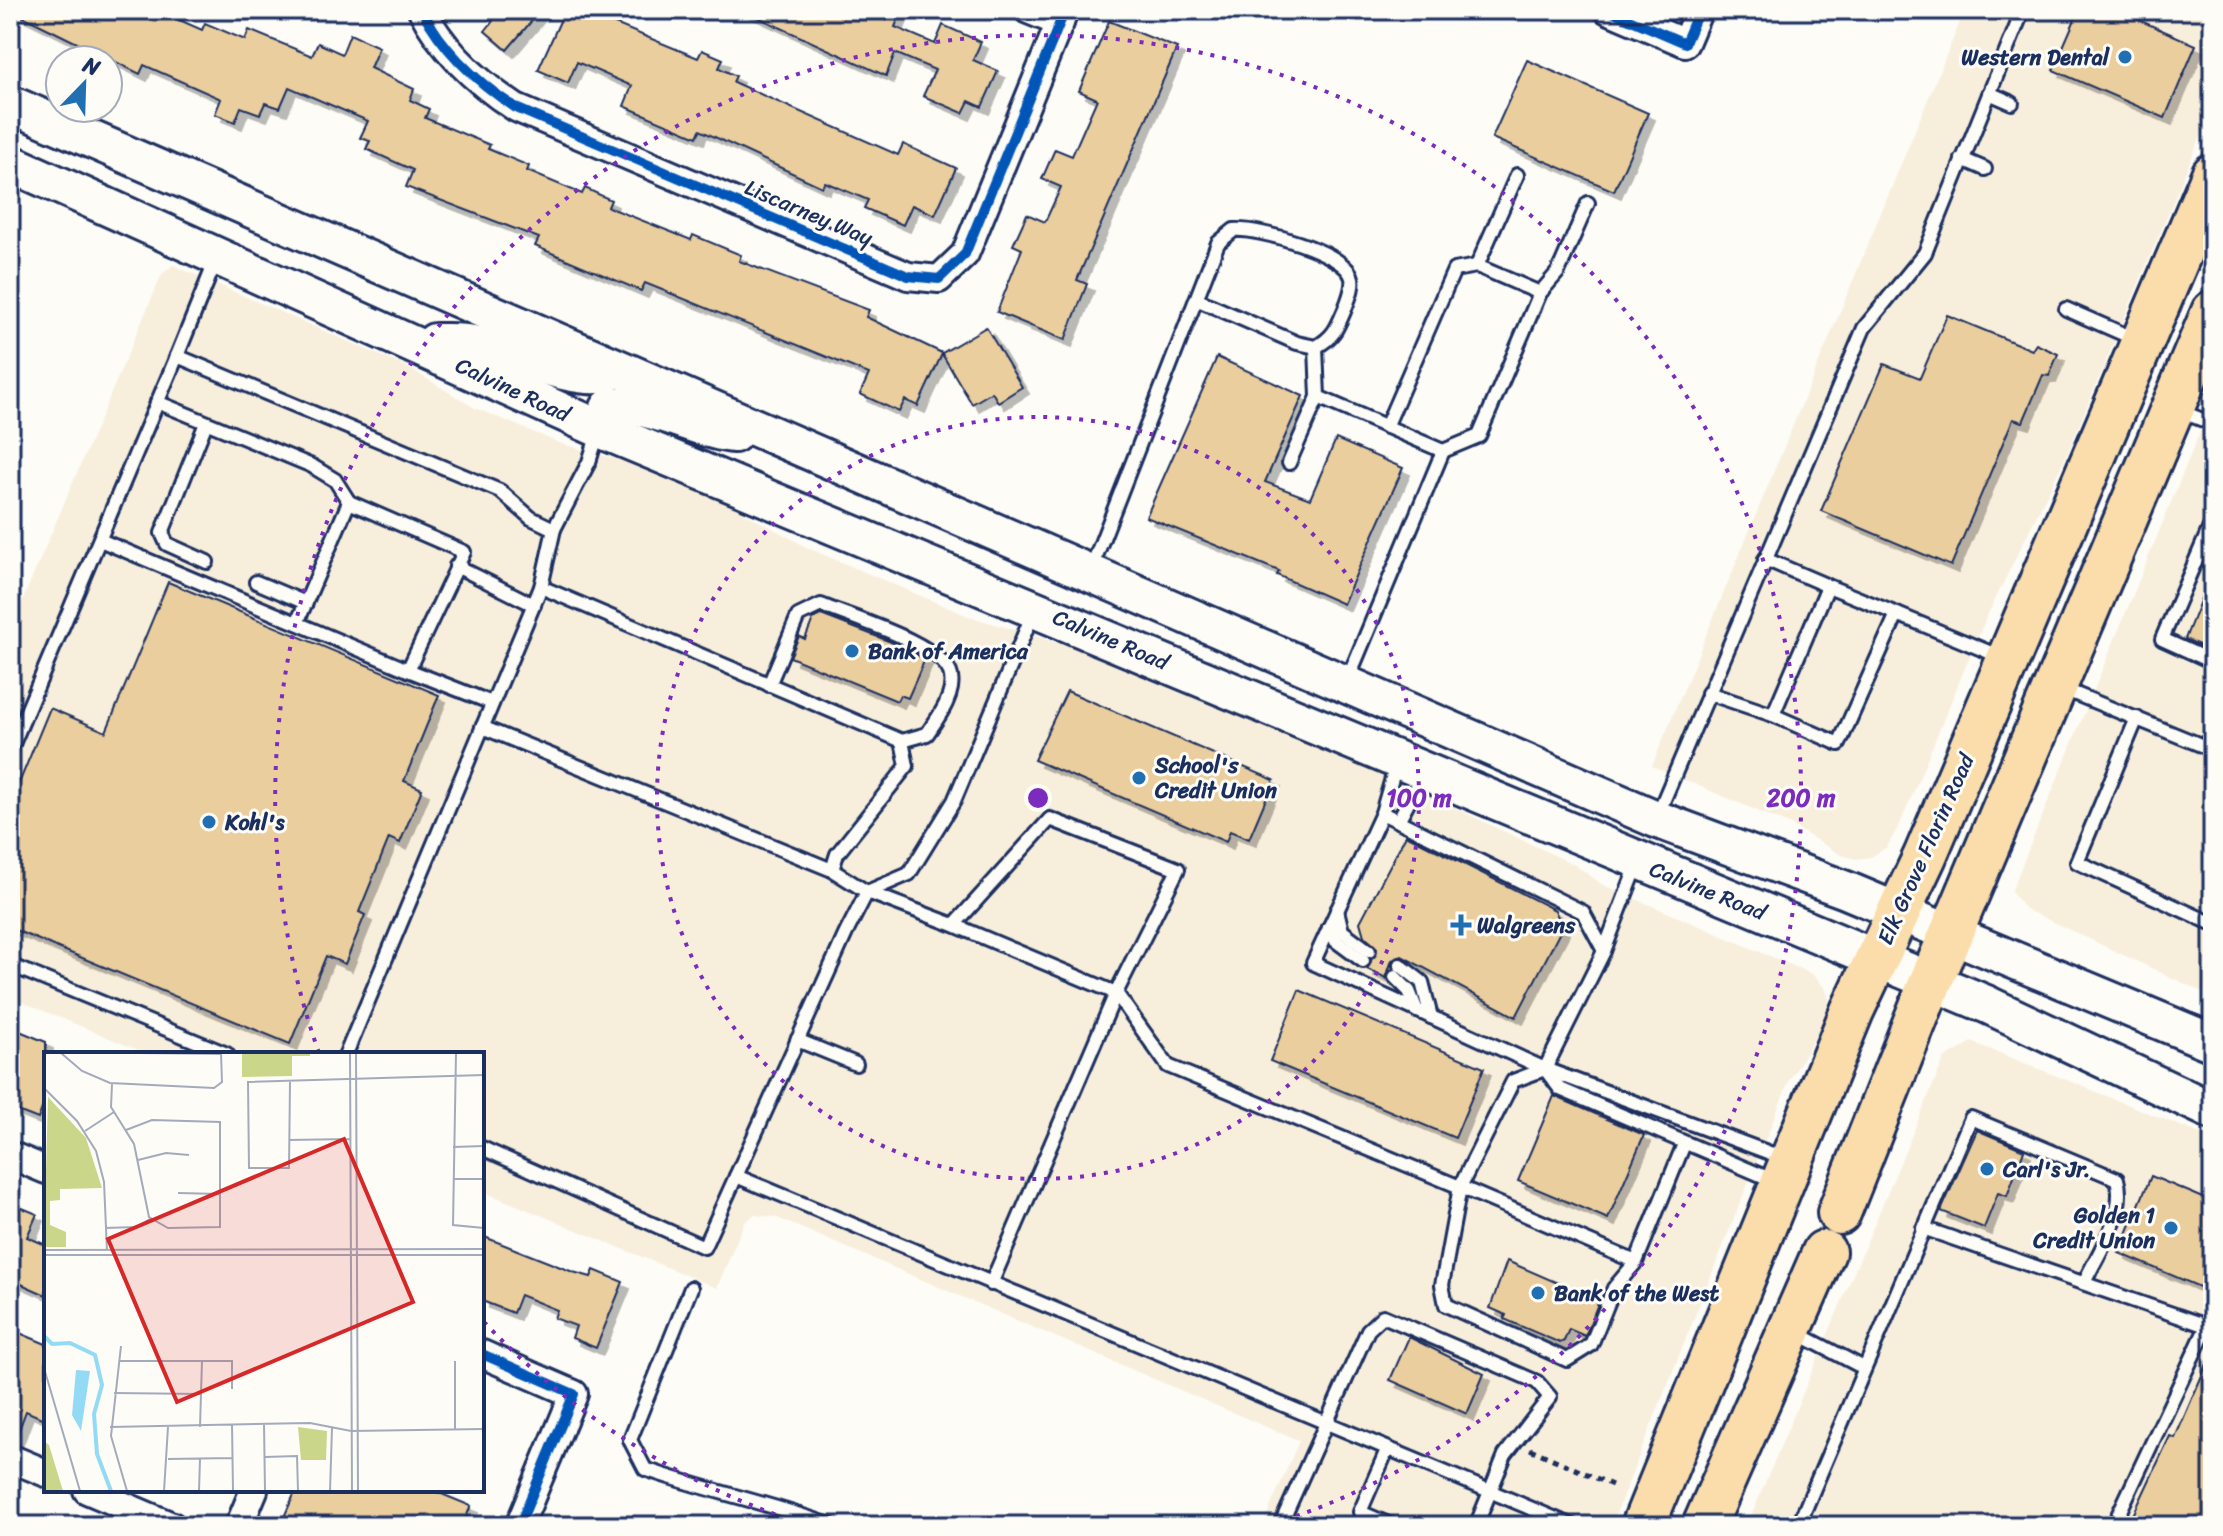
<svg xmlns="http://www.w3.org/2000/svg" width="2223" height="1536" viewBox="0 0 2223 1536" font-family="Sriracha,sans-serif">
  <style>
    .built { fill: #f8eedc }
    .building { fill: #ebce9e; stroke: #1b2f5e; stroke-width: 2; filter: url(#shadow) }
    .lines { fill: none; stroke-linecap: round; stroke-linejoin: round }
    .lane-casing { stroke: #1b2f5e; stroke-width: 18 }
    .street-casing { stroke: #1b2f5e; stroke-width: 32 }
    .secondary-casing { stroke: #1b2f5e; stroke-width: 42 }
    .primary-casing { stroke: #1b2f5e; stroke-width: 48 }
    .path { stroke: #1b2f5e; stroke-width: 5; stroke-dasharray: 6 6; stroke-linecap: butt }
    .lane { stroke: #fdfcf7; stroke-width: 12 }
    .street { stroke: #fdfcf7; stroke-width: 26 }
    .secondary { stroke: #fdfcf7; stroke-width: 36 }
    .primary { stroke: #fbddab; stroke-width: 42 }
    .cycleway-casing { stroke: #fdfcf7; stroke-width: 15 }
    .cycleway { stroke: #0057b8; stroke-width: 10 }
    .ring { fill: none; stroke: #7b2cbf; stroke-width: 4; stroke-dasharray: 4 8 }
    .poi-dot { fill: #1f6fb2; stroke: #fdfcf7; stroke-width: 3 }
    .labels { text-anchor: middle; stroke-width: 6; stroke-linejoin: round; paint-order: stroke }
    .poi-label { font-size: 22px; font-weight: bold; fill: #1b2f5e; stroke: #fdfcf7; text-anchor: start }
    .street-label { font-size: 22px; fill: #1b2f5e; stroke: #fdfcf7 }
    .inset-river { fill: none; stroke: #93dbf5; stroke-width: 4 }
    .inset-road { fill: none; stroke: #a3aaba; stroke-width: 2 }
    .view { fill: #d62828; fill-opacity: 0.15; stroke: #d62828; stroke-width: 4 }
    .inset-edge { fill: none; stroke: #1b2f5e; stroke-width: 4 }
    .centre { fill: #7b2cbf; stroke: #fdfcf7; stroke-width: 4 }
    .ring-label { font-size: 24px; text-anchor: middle; font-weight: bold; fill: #7b2cbf; stroke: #fdfcf7; stroke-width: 6; stroke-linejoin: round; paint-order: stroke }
  </style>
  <defs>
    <filter id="shadow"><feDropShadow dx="7" dy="7" stdDeviation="0" flood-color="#0004"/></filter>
  </defs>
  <rect width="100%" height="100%" fill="#fdfcf7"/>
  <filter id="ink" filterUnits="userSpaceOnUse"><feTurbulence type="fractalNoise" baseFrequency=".0125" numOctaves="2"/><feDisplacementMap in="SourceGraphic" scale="16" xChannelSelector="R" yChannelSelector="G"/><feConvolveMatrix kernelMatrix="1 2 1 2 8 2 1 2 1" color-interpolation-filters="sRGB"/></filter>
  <g filter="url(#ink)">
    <g class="built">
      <polygon points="1965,10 2213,10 2213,107 2067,454 1985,620 1900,824 1887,847 1871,857 1856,859 1841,855 1791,825 1652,766"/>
      <polygon points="173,265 409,368 475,408 562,444 654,470 701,489 810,549 968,616 1072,647 1366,766 1575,865 1603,885 1812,974 1825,988 1829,999 1826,1018 1789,1081 1611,1526 1262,1526 1299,1441 775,1217 754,1215 744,1223 717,1288 482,1191 482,1054 148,1054 10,997 10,630 162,274"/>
      <polygon points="2213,400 2213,997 2025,909 2011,892"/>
      <polygon points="1972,1042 2213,1139 2213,1526 1747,1526 1944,1059"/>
    </g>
    <g class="building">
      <polygon points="10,10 157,10 202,30 205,23 245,40 249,30 312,56 318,43 342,54 350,34 379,47 370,68 414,89 410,100 429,109 425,118 490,145 488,149 529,166 527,171 582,194 585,188 611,200 608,207 691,240 693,235 741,255 739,261 869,310 866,317 942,353 986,327 1022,387 998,402 992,392 972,404 942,354 918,406 905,400 899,412 860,394 869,374 645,283 641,291 535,246 539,238 406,187 413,170 366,149 370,141 360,138 368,121 289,87 280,108 265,103 260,114 241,107 235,122 215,114 221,99 144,65 140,74"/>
      <polygon points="479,10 541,10 507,50 485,31 493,21"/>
      <polygon points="565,10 581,10 698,58 702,50 723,59 719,68 736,76 733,82 898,155 903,144 956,168 935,215 912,205 903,225 864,208 868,200 825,182 822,187 700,130 697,137 624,106 632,86 577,62 568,83 538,70"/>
      <polygon points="742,10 902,10 895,27 935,44 943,25 981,42 973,60 998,71 982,107 969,101 963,113 923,96 935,70 895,53 886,76"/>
      <polygon points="2079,10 2116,10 2196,45 2165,118 2053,70"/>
      <polygon points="1109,21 1177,48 1077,280 1087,284 1065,340 997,312 1022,249 1013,245 1027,214 1045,222 1061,187 1042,179 1055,149 1072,156 1097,99 1079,91"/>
      <polygon points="1527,60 1648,113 1614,191 1492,138"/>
      <polygon points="1947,315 2032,350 2036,344 2058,354 2049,376 2043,375 2023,422 2013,419 1951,566 1821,511 1884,364 1920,378"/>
      <polygon points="1217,357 1303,396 1265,482 1310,499 1336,439 1403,468 1343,604 1277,575 1279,571 1146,517"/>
      <polygon points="2212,571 2213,571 2213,651 2185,639"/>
      <polygon points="168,582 439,695 404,781 422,789 400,843 389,838 359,912 365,915 345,964 326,956 290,1044 10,928 10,805 50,708 106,732"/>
      <polygon points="821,615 891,642 925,659 908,698 900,695 897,701 790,657 799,636 805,639 813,619"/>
      <polygon points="1067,691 1274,780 1249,839 1230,831 1226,842 1034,760"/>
      <polygon points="1406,835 1555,910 1562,928 1516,1017 1402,956 1392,960 1386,978 1367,969 1377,948 1364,936 1360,922"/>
      <polygon points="1299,990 1484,1068 1455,1138 1270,1061"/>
      <polygon points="10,1027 46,1042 46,1098 38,1119 10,1108"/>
      <polygon points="1554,1096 1644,1135 1608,1219 1518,1181"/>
      <polygon points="1977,1130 2024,1150 2007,1196 1998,1193 1984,1228 1941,1211"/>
      <polygon points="2151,1176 2213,1202 2213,1262 2202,1288 2119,1253"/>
      <polygon points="10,1203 37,1214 27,1237 46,1245 46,1295 10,1279"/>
      <polygon points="482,1236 573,1272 591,1277 594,1270 623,1282 596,1348 572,1338 576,1326 554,1318 557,1310 520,1295 513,1313 482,1301"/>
      <polygon points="1507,1261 1599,1301 1585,1336 1569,1329 1564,1341 1560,1343 1504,1319 1506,1315 1490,1308"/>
      <polygon points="10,1329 46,1344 46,1420 26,1411 14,1443 10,1442"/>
      <polygon points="1409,1337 1484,1374 1467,1414 1390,1380"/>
      <polygon points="2213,1350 2213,1526 2128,1526 2170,1436 2175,1438"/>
      <polygon points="296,1490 432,1490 471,1506 462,1526 280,1526"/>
    </g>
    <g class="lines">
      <defs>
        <g id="lane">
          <polyline points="1989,93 2012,103"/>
          <polyline points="1962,159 1985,169"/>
          <polyline points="1517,175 1477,266 1540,293"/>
          <polyline points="2066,309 2137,340"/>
          <polyline points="1316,347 1318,397 1443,451 1347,681"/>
          <polyline points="177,356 216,260"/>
          <polyline points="157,402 312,466 335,480 349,502"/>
          <polyline points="2180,411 2213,424"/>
          <polyline points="206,423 162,533 167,544 207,562"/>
          <polyline points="1386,427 1454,270 1477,266"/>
          <polyline points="1443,451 1479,436 1540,293 1558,272 1588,203"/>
          <polyline points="1289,463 1318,397"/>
          <polyline points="2213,520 2162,639 2213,662"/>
          <polyline points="100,540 408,670 464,552 349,502 297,623"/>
          <polyline points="456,566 534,605"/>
          <path d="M1091,569L1218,243L1234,230C1258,228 1346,252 1352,278C1354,288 1348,300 1345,309C1337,328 1334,337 1316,347L1297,343L1196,299"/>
          <polyline points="256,582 306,603"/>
          <polyline points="1897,614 2001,657"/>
          <polyline points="408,670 492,703"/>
          <path d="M769,685L798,616L821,605C850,617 946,645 951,676C955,696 937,719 927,734L902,741"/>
          <polyline points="2061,688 2213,750"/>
          <polyline points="1708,693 1773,715 1828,586 1765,559"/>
          <polyline points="1773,715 1839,744 1897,614 1828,586"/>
          <polyline points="2137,718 2077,862 2213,924"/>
          <polyline points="482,727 832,870 837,854 907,766 902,741 541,587"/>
          <polyline points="10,751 177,356 500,491 531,518 554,529 589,462 598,433"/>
          <polyline points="1397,761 1382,813 1313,963 1545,1069 1604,951 1638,863"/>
          <polyline points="1382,813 1583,912 1604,951"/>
          <polyline points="1657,816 1864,328 1925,253 2023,10"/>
          <polyline points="1398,821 1423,774"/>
          <polyline points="832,870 867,892 954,925 1050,819 1178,869 1116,993 954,925"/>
          <polyline points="1337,910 1342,931 1369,951"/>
          <polyline points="1329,927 1336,941 1363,961"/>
          <polyline points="10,965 227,1054"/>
          <polyline points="1400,965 1422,982 1431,1017"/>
          <polyline points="1395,977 1409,991 1417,1011"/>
          <polyline points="1116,993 1168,1066 1460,1187 1513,1081 1545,1069 1786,1159"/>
          <polyline points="797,1040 856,1064"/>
          <polyline points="346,1054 541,587 554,529"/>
          <polyline points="1545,1069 1560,1089 1777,1182"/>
          <polyline points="482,1148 704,1247 846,933 867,892 909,874 954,801 1034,611"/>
          <polyline points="736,1176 1573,1526"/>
          <polyline points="1923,1228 2207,1326 2213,1314"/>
          <polyline points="1636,1262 1614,1288 1591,1345 1567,1360 1446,1305 1442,1285 1460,1187 1636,1262 1684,1144"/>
          <polyline points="991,1284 1116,993"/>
          <path d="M691,1288L630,1440L645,1469C707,1491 771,1503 832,1526"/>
          <polyline points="1797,1333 1864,1368"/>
          <polyline points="1387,1450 1360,1512 1393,1526"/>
          <polyline points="1280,1526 1368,1330 1383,1316 1537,1382 1550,1397 1505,1455 1476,1526"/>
          <path d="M1798,1526L1971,1118L2117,1179C2127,1213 2098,1253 2084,1283"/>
          <polyline points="2113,1526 2207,1326"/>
        </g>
        <g id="street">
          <path d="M422,10C443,51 478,83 516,108L908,276L939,279L965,254L1065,10"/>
          <polyline points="1028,10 1060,23"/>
          <polyline points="1608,10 1685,43 1699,10"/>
          <polyline points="10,1155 46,1170"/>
          <polyline points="482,1354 574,1394 519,1526"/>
          <polyline points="10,1458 46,1473"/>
          <polyline points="87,1490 172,1526"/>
          <polyline points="239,1526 254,1490"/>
        </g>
        <g id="secondary">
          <polyline points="10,104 1656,819 1846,890 2213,1043"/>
          <polyline points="10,163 600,429 1986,1004 2213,1111"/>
          <path d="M435,342C448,342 461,341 473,344C501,350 588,387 610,372"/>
          <path d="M600,429L609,408C639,397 698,431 734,434"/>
        </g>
        <g id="primary">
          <polyline points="1839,1213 1931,981 2213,312"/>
          <polyline points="1643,1526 1852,1011 1925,856 2213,175"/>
          <polyline points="1704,1526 1824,1252"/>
        </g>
      </defs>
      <use href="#lane" class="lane-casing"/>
      <use href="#street" class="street-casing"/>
      <use href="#secondary" class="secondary-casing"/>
      <use href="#primary" class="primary-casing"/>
      <polyline class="path" points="1530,1449 1612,1485"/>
      <use href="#lane" class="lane"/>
      <use href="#street" class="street"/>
      <use href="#secondary" class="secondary"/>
      <use href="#primary" class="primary"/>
      <defs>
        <g id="cycleway">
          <path d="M422,10C443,51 478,83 516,108L908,276L939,279L965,254L1065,10"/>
          <polyline points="1608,10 1685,43 1699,10"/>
          <polyline points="482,1354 574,1394 519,1526"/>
        </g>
      </defs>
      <use href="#cycleway" class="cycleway-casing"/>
      <use href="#cycleway" class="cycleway"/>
    </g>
  </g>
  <g class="ring">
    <circle cx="1038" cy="798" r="381"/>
    <path d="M809 1526A763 763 0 0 1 485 1323M319 1053A763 763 0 1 1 1267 1526"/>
  </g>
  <g class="poi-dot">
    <circle cx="2125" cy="57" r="8"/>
    <circle cx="852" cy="651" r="8"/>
    <circle cx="1139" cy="778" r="8"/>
    <circle cx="209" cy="822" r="8"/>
    <path d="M1457 913h8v8h8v8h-8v8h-8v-8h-8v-8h8z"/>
    <circle cx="1987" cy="1169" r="8"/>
    <circle cx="2171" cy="1228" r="8"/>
    <circle cx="1538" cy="1293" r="8"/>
  </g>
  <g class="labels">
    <g class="poi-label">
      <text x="2109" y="65" text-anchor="end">Western Dental</text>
      <text x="868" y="659">Bank of America</text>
      <text x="1155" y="773">School's<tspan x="1155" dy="25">Credit Union</tspan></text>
      <text x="225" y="830">Kohl's</text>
      <text x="1477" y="933">Walgreens</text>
      <text x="2003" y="1177">Carl's Jr.</text>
      <text x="2155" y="1223" text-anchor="end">Golden 1<tspan x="2155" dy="25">Credit Union</tspan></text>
      <text x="1554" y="1301">Bank of the West</text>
    </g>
    <g class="street-label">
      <text transform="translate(809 212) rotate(23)" y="8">Liscarney Way</text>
      <text transform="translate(513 389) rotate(25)" y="8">Calvine Road</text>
      <text transform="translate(1111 639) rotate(23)" y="8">Calvine Road</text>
      <text transform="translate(1925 849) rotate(-66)" y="8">Elk Grove Florin Road</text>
      <text transform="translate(1708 890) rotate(22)" y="8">Calvine Road</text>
    </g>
  </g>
  <g transform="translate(44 1052)">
    <rect width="440" height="440" fill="#fdfcf7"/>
    <path d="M198,1H266V4H248V24L198,25ZM4,45L42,86L58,136L16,137V148L6,149V173L22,180V195H0ZM254,375L283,379L282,408H257ZM0,389L5,393L19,439H0Z" fill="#cad689"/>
    <path d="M32,318L46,319L37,379L28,363Z" fill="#93dbf5"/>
    <path class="inset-river" d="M0,284L8,292L26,291L51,303L58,333L50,362L53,402L67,439"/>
    <path class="inset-road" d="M17,1L38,19L66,31L170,36L178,30L177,1M94,1L177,2M306,1L308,439M312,1L314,439M412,1L409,173L440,176M246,30L245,116H205L204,30L440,23M68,32L67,55L90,92L105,165L124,176L176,175V70L108,68L82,78M0,36L33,69L52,99L60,130L63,199M41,79L70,60M245,88L306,87M409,95L440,94M94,108L122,101L145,103M409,127H440M134,141L177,142M61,176L92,175L106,167M0,198L440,197M0,203H440M77,294L67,384L83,439M75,309H188V337M411,309V378M0,316L36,439M70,341L158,342M188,372L189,439M220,372L221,439M66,375L266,371L307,379L440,377M156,375L158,309M221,405L253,404L254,439M124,407L188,406M120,439L124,375M155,439L156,407M286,439L288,376"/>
    <path class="view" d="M300,87L369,250L133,350L64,187Z"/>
    <rect width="440" height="440" class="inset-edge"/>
  </g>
  <circle cx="1038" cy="798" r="12" class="centre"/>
  <g class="ring-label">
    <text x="1419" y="806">100 m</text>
    <text x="1801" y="806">200 m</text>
  </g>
  <rect width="2223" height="1536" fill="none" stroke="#fdfcf7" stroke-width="40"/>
  <rect x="20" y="20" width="2183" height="1496" fill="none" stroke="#1b2f5e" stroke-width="3" filter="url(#ink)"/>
  <g transform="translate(84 84) rotate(23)"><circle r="38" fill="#fdfcf7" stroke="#a3aaba" stroke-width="2"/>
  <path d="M0-6L14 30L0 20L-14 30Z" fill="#1f6fb2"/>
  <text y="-12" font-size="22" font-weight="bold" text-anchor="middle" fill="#1b2f5e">N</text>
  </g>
</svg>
